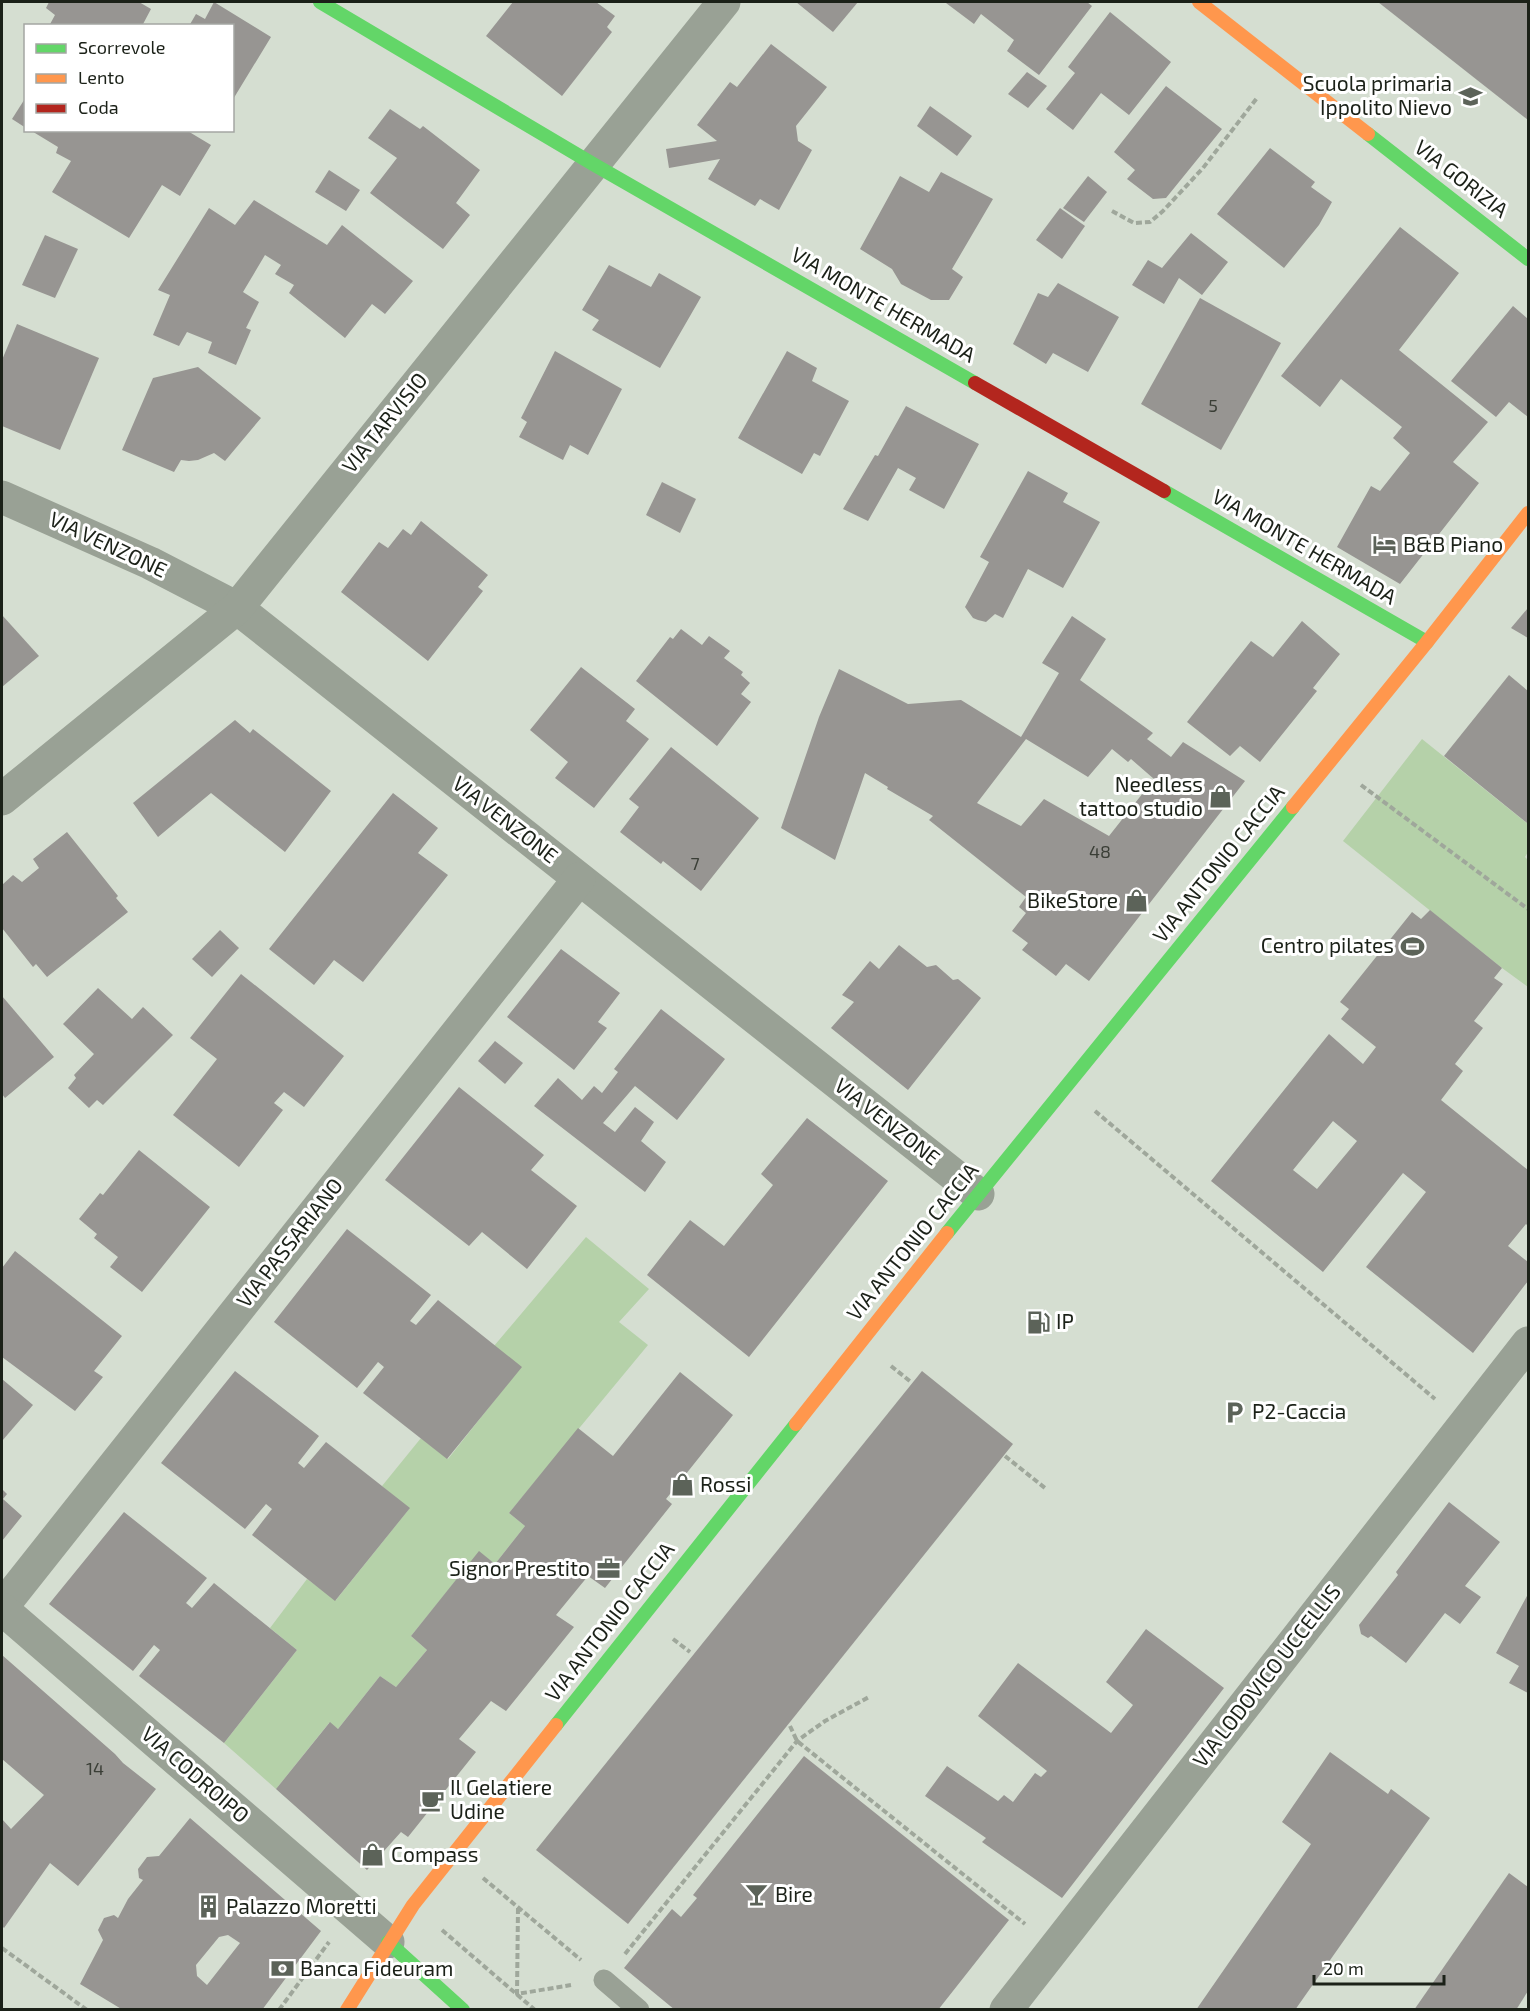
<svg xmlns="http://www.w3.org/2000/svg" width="1530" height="2011" viewBox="0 0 1530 2011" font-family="'Exo 2',sans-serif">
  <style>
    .green { fill: #b5d1a9 }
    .building { fill: #979592; fill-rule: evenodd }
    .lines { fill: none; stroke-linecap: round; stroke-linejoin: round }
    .path { stroke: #9fa79b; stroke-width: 4; stroke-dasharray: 6 3; stroke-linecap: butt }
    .lane { stroke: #99a195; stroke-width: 21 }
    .street { stroke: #99a195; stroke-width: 33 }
    .fast { stroke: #63d668; stroke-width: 14 }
    .slow { stroke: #ff974d; stroke-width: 14 }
    .jam { stroke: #b3261e; stroke-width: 14 }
    .labels { text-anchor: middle; stroke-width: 6; stroke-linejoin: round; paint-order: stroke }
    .number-label { font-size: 18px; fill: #3a3e36 }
    .poi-label { font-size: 21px; fill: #1b2118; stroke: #fff; text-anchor: start }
    .street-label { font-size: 21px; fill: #1b2118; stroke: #fff }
  </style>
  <rect width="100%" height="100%" fill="#d5ded1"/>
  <g class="green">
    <polygon points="1422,739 1528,824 1528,852 1525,857 1528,860 1528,987 1502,968 1343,841"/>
    <polygon points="586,1237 649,1289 619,1322 648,1345 509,1513 525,1526 495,1564 479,1552 411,1636 427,1650 396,1687 380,1676 338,1729 329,1723 276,1789 224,1743 297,1650 270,1628 307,1579 336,1600 409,1509 382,1486 421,1438 448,1459 521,1367 494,1346"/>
  </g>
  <g class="building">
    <polygon points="49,2 139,2 151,9 142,26 49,26 55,15 46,8"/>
    <polygon points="214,2 271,37 232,101 232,26 189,26 196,14 205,19"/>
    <polygon points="513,2 596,2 615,16 607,27 612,32 562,96 486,36"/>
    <polygon points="796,2 858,2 833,32"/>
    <polygon points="947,2 1087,2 1092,6 1039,75 1007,51 1014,40 981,14 974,24 946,3"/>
    <polygon points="1378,2 1528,2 1528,120"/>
    <polygon points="1110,12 1171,62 1129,115 1101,93 1073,130 1046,109 1075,73 1068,67"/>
    <polygon points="771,44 827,87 796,126 798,141 812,150 779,210 760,199 755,206 708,179 720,159 669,168 666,149 717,141 697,125 730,82 737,87"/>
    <polygon points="1027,72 1047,86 1028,108 1008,94"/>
    <polygon points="1166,86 1222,129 1166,198 1153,199 1127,179 1135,170 1114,152"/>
    <polygon points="26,97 26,128 12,119"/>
    <polygon points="930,106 972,136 957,156 917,126"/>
    <polygon points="390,109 420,129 423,126 480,170 456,203 470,215 443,249 370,193 397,158 368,138"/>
    <polygon points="30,130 186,130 211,145 180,196 162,185 129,238 52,192 71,161 56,153 58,147"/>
    <polygon points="1270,148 1315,182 1311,187 1332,202 1319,225 1284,268 1217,214"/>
    <polygon points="329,170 360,190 346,211 315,192"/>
    <polygon points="941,172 993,199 952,269 963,277 949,300 931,300 901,284 892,269 860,249 900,176 929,192"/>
    <polygon points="1088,176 1107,192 1084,222 1063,208"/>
    <polygon points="254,200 327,245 342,225 413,281 385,314 372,304 345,338 289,293 294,285 275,274 281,265 265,255 243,292 259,302 246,328 251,330 236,365 208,353 212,342 187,332 179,346 153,335 170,295 158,290 209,208 235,225"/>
    <polygon points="1060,208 1085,226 1062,259 1036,240"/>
    <polygon points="1400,227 1459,273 1399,350 1488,422 1453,462 1479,483 1400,584 1337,547 1371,486 1380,491 1410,453 1393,438 1402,427 1341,379 1320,407 1281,376"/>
    <polygon points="1191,233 1228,262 1202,295 1179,278 1164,304 1132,285 1148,260 1162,268"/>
    <polygon points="45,235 78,249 55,298 22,285"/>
    <polygon points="609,265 651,287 659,273 701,297 660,368 592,330 599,320 582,310"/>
    <polygon points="1058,283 1119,317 1088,372 1053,353 1046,364 1013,344 1038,293 1048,297"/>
    <polygon points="1200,298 1281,343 1221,450 1141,404"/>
    <polygon points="1513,306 1528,319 1528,417 1509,402 1496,417 1451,381"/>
    <polygon points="17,324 99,358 60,450 2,426 2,360"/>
    <polygon points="555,351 622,389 588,455 570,445 563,460 519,437 527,422 521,418"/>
    <polygon points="787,351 817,368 812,381 849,401 820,456 814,453 802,474 738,438"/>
    <polygon points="198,367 261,418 225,461 214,453 198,460 189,461 181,460 174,472 122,450 153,378"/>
    <polygon points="906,406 979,444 944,509 909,490 916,478 898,468 868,521 843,509 875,455 878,456"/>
    <polygon points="1028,471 1068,493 1063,502 1100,522 1063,588 1028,569 1003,618 995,614 986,622 978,620 973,618 965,607 989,562 980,557"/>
    <polygon points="662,482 696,499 680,533 646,515"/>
    <polygon points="421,521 488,575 478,587 483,591 428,661 341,592 379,542 388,548 403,529 411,535"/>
    <polygon points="1528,608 1528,638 1511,628"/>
    <polygon points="2,615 39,656 2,687"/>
    <path d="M1072,616L1106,639L1080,680L1153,733L1147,739L1171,757L1183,742L1245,781L1089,981L1066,964L1056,976L1022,950L1028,943L1012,931L1026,913L1019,907L1026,897L929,820L933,816L887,789L888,787L865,773L835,860L781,828L819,717L839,669L908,704L961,700L1021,737L1059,673L1042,663ZM1026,739L1088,777L1112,749L1128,762L1131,759L1154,779L1109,836L1044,799L1021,826L977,803Z"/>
    <polygon points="1302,621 1340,654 1313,688 1317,691 1260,762 1240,746 1230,756 1187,722 1251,641 1273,657"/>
    <polygon points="681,629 702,645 709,636 730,651 724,658 743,672 741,675 750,683 741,694 751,702 717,746 636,681 670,637 673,639"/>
    <polygon points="581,667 635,709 626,721 649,739 594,808 555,778 568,762 530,730"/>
    <polygon points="1509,675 1528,691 1527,823 1444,756"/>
    <polygon points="235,720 250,733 253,729 331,791 285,852 211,793 158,837 133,803"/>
    <polygon points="671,747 759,818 701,891 663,861 661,864 620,832 639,807 629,799"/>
    <polygon points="393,793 438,828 418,853 448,875 363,982 334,960 314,985 269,949"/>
    <polygon points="67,832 118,896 116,898 128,912 47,977 36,964 33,967 2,928 2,885 13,875 22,882 39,868 33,859"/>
    <path d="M1430,910L1502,968L1494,978L1503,984L1474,1021L1483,1028L1455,1064L1463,1071L1441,1100L1528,1170V1226L1526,1224L1508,1246L1528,1262V1281L1473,1353L1366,1267L1426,1192L1403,1173L1323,1272L1211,1181L1329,1034L1363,1064L1376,1047L1341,1019L1349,1009L1340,1002L1412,912L1421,919ZM1333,1121L1357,1141L1317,1189L1293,1170Z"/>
    <polygon points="220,930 239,948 212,977 192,959"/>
    <polygon points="899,945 927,967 936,965 953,980 958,979 981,998 908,1090 831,1028 854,1002 842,995 870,961 879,969"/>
    <polygon points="561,949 620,993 598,1022 607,1028 574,1070 507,1017"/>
    <polygon points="241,974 344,1056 304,1107 284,1092 274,1103 283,1110 239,1167 173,1115 217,1059 190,1038"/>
    <polygon points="98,988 132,1019 143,1007 173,1035 103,1105 97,1100 89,1108 68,1088 76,1078 74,1075 94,1054 63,1024"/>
    <polygon points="2,996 54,1057 5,1098 2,1094"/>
    <polygon points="661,1009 725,1059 677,1120 635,1086 603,1123 615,1132 635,1107 654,1122 641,1141 666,1162 645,1192 534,1106 558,1078 582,1100 594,1086 602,1093 618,1072 614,1069"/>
    <polygon points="495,1041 523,1063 505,1084 478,1061"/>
    <polygon points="459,1087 544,1155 531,1170 577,1206 527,1269 482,1232 469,1246 385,1180"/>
    <polygon points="807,1118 888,1181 749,1357 647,1275 690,1220 724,1246 773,1185 761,1174"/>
    <polygon points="139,1150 210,1207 142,1292 110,1267 118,1257 94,1238 97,1234 79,1219 100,1193 103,1195"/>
    <polygon points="347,1229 431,1295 410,1321 416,1325 438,1300 522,1367 447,1459 363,1393 384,1367 378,1362 357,1388 274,1322"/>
    <polygon points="15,1251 122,1336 94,1371 103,1377 75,1411 2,1357 2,1268"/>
    <polygon points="235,1371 319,1436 298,1463 304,1468 326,1442 410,1508 335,1601 252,1535 272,1509 266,1504 245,1529 161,1463"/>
    <polygon points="922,1371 1013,1444 628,1924 536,1850"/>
    <polygon points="680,1372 733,1415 666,1499 672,1504 605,1588 588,1576 556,1615 574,1627 506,1711 491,1701 459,1739 476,1752 408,1837 401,1832 367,1870 276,1789 330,1722 338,1729 380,1676 396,1687 427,1650 411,1636 479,1551 495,1564 525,1526 509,1513 578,1428 613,1456"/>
    <polygon points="2,1379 33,1405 2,1441"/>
    <polygon points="2,1489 7,1494 3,1499 22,1516 2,1541"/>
    <polygon points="1449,1502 1500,1542 1465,1586 1481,1597 1460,1624 1445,1613 1406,1663 1371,1636 1368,1638 1361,1634 1359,1625 1398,1575 1396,1572"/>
    <polygon points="124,1512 207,1578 186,1603 192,1608 214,1583 297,1650 224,1743 139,1676 160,1650 154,1645 133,1671 49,1604"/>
    <polygon points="1528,1594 1528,1693 1509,1683 1519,1666 1496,1653"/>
    <polygon points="1146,1629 1224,1688 1062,1898 982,1842 986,1838 925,1796 947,1766 998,1801 1004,1795 1013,1802 1035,1773 1041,1777 1047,1771 978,1716 1018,1663 1111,1733 1133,1705 1106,1682"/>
    <polygon points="2,1655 115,1754 123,1763 156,1789 78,1886 50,1863 4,1928 2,1926 2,1819 11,1829 44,1795 2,1759"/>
    <polygon points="1330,1752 1388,1794 1391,1789 1430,1818 1295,2010 1196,2010 1311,1844 1282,1822"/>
    <polygon points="804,1756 1009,1920 938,2010 675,2010 624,1968 672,1909 681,1917 697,1898 693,1895"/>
    <path d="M190,1818L321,1931L262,2010H123L80,1984L103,1940L98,1930L104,1918L114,1915L118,1918L128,1899L143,1880L139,1878L138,1869L147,1857L159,1856ZM228,1935L240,1943L207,1985L197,1976L196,1965L219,1937Z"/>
    <polygon points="1509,1873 1528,1887 1528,1991 1516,2010 1414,2010"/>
  </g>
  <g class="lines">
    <g class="path">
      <polyline points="1112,211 1134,223 1150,222 1163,211 1203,168 1257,98"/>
      <polyline points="1361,785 1528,909"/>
      <polyline points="1095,1111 1435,1399"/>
      <polyline points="891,1366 911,1382"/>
      <polyline points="1005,1456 1045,1488"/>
      <polyline points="673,1639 690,1652"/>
      <polyline points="790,1726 797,1741 1025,1924"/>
      <polyline points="483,1878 581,1960"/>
      <polyline points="518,1908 517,1994 571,1985"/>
      <polyline points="442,1930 535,2010"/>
      <polyline points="2,1948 87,2010"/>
      <polyline points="625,1954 797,1741 825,1721 869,1697"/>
      <polyline points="279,2010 329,1942"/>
    </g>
    <polyline class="lane" points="604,1980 639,2010"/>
    <g class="street">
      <polyline points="2,497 150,563 237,608 978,1194"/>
      <polyline points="2,799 237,608 724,2"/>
      <polyline points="2,1607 579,879"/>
      <polyline points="2,1609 388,1942"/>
      <polyline points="1006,2010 1528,1343"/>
    </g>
    <g class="fast">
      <polyline points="320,2 593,164 975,383"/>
      <polyline points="1368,134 1528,259"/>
      <polyline points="1164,491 1427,642"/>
      <polyline points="947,1233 1293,807"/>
      <polyline points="556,1725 796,1424"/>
      <polyline points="388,1942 463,2010"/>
    </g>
    <g class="slow">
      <polyline points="1199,2 1368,134"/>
      <polyline points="1293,807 1427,642 1528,513"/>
      <polyline points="796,1424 947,1233"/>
      <polyline points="347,2010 413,1905 556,1725"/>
    </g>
    <polyline class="jam" points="975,383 1164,491"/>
  </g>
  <defs>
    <symbol id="school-bare" viewBox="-9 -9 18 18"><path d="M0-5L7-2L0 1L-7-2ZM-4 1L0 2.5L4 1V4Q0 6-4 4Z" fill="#5c6359" stroke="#fff" stroke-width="2.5" paint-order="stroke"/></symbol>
    <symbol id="hotel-bare" viewBox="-9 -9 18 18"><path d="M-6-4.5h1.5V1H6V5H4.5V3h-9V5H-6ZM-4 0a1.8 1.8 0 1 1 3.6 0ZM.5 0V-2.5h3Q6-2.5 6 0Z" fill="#5c6359" stroke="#fff" stroke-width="2.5" paint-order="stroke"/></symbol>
    <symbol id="shop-bare" viewBox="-9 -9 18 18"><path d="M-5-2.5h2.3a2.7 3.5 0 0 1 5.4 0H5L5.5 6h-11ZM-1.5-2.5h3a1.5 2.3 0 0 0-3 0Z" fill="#5c6359" stroke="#fff" stroke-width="2.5" paint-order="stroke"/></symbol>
    <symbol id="stadium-bare" viewBox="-9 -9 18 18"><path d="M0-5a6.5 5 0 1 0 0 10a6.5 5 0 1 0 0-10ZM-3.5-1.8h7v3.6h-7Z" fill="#5c6359" stroke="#fff" stroke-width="2.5" paint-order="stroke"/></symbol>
    <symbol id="fuel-bare" viewBox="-9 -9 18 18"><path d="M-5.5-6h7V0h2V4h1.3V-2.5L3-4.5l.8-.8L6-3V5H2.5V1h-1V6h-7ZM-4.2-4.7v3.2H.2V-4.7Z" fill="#5c6359" stroke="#fff" stroke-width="2.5" paint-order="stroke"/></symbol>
    <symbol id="parking-bare" viewBox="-9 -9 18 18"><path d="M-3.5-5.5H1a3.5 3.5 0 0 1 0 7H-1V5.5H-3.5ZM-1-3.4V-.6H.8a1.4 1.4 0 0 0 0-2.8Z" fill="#5c6359" stroke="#fff" stroke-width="2.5" paint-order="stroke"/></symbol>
    <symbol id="office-bare" viewBox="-9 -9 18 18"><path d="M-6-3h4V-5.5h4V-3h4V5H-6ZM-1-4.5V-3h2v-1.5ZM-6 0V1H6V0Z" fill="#5c6359" stroke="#fff" stroke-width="2.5" paint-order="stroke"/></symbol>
    <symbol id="cafe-bare" viewBox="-9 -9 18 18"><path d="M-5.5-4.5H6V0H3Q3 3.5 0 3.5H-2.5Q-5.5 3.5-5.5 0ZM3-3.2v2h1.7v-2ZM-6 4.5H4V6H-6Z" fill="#5c6359" stroke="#fff" stroke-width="2.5" paint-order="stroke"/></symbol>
    <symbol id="bar-bare" viewBox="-9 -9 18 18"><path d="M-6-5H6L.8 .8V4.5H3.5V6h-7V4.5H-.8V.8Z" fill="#5c6359" stroke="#fff" stroke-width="2.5" paint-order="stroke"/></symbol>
    <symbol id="building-bare" viewBox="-9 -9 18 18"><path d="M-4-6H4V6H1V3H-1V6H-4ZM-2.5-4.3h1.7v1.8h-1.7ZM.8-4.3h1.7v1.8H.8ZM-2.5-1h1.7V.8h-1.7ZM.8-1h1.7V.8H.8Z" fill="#5c6359" stroke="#fff" stroke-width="2.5" paint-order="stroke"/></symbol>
    <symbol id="bank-bare" viewBox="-9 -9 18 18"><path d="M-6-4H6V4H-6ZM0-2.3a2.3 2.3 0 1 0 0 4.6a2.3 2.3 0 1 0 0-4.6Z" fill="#5c6359" stroke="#fff" stroke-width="2.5" paint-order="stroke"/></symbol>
  </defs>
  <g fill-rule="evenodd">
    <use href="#school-bare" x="1454" y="80" width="33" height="33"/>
    <use href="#hotel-bare" x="1368" y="528" width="33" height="33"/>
    <use href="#shop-bare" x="1204" y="780" width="33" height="33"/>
    <use href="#shop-bare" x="1120" y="884" width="33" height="33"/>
    <use href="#stadium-bare" x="1396" y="930" width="33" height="33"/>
    <use href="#fuel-bare" x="1022" y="1306" width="33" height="33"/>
    <use href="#parking-bare" x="1218" y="1396" width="33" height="33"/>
    <use href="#shop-bare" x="666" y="1468" width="33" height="33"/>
    <use href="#office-bare" x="592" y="1552" width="33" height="33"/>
    <use href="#cafe-bare" x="416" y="1784" width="33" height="33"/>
    <use href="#shop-bare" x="356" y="1838" width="33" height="33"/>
    <use href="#bar-bare" x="740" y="1878" width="33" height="33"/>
    <use href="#building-bare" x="192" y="1890" width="33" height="33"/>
    <use href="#bank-bare" x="266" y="1952" width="33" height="33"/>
  </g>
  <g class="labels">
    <g class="number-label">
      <text x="1213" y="412">5</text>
      <text x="1100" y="858">48</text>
      <text x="695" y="870">7</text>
      <text x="95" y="1775">14</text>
    </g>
    <g class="poi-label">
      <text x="1452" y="91" text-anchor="end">Scuola primaria<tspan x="1452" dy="24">Ippolito Nievo</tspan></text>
      <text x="1403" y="552">B&amp;B Piano</text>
      <text x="1203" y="792" text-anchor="end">Needless<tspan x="1203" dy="24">tattoo studio</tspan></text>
      <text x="1118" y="908" text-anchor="end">BikeStore</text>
      <text x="1394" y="953" text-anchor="end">Centro pilates</text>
      <text x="1056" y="1329">IP</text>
      <text x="1252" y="1419">P2-Caccia</text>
      <text x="700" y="1492">Rossi</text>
      <text x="590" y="1576" text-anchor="end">Signor Prestito</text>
      <text x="450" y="1795">Il Gelatiere<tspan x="450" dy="24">Udine</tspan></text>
      <text x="391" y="1862">Compass</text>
      <text x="775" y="1902">Bire</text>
      <text x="226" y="1914">Palazzo Moretti</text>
      <text x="300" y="1976">Banca Fideuram</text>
    </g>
    <g class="street-label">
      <text transform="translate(1461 179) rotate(38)" y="7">VIA GORIZIA</text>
      <text transform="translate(883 305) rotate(30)" y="7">VIA MONTE HERMADA</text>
      <text transform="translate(385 423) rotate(-51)" y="7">VIA TARVISIO</text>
      <text transform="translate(108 545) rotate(25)" y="7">VIA VENZONE</text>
      <text transform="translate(1304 547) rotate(30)" y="7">VIA MONTE HERMADA</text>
      <text transform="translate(505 820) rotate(38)" y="7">VIA VENZONE</text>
      <text transform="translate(1219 864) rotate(-51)" y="7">VIA ANTONIO CACCIA</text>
      <text transform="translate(887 1122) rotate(38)" y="7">VIA VENZONE</text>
      <text transform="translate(913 1242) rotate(-51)" y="7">VIA ANTONIO CACCIA</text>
      <text transform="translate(290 1243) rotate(-52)" y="7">VIA PASSARIANO</text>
      <text transform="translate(610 1622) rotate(-52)" y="7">VIA ANTONIO CACCIA</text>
      <text transform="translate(1267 1676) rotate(-52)" y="7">VIA LODOVICO UCCELLIS</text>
      <text transform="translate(195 1775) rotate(41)" y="7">VIA CODROIPO</text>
    </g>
  </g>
  <rect width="1530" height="2011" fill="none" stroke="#1b2118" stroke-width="6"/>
  <rect x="24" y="24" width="210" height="108" fill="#ffffff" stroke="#a4a6a3" stroke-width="1.5"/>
  <rect x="36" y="44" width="30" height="9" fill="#63d668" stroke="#a4a6a3" stroke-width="1.5"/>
  <text x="78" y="54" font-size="18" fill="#1b2118">Scorrevole</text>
  <rect x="36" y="74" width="30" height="9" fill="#ff974d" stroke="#a4a6a3" stroke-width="1.5"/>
  <text x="78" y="84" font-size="18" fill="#1b2118">Lento</text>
  <rect x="36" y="104" width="30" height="9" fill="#b3261e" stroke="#a4a6a3" stroke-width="1.5"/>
  <text x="78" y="114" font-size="18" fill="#1b2118">Coda</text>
  <path d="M1314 1975v9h130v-9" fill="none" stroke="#1b2118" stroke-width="3"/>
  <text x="1323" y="1975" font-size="18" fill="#1b2118" stroke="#ffffff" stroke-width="4.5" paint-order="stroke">20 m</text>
</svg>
